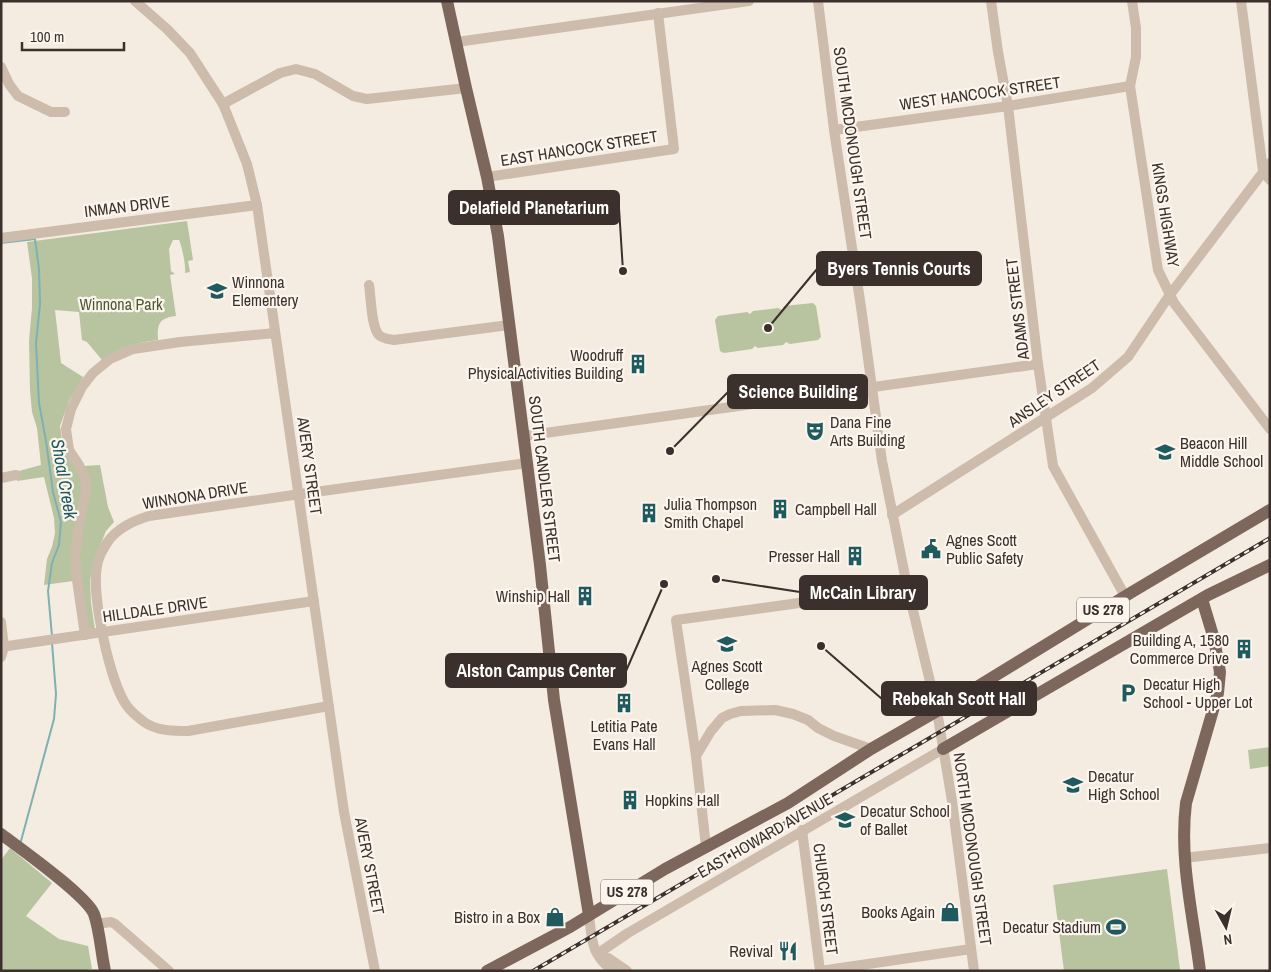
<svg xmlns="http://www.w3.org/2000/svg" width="1271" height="972" viewBox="0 0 1271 972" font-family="'Archivo Narrow',sans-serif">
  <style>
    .green { fill: #b8c4a0 }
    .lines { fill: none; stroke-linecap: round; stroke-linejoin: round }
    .stream { stroke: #7fb0b2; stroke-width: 2 }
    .minor { stroke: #cdbbac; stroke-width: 10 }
    .major { stroke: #7d675c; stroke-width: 12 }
    .rail-casing { stroke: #3b302b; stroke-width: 4 }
    .rail { stroke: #fbf5ee; stroke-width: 2; stroke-dasharray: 5.5; stroke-linecap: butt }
    .labels { text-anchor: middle; stroke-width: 4.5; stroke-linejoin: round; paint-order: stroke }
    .shield { fill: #fbf5ee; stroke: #756b66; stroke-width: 1 }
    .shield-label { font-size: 15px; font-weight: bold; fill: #3b302b }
    .street-label { font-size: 16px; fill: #3b302b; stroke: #fbf5ee }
    .poi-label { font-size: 16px; fill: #3b302b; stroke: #fbf5ee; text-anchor: start }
    .park-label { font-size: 16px; fill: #4a5a2e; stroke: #fbf5ee }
    .water-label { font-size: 18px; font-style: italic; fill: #1f5a5e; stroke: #fbf5ee }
    .leader { fill: none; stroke: #3b302b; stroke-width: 2 }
    .callout-dot { fill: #3b302b; stroke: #fbf5ee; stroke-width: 2 }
    .callout { fill: #3b302b; stroke: #3b302b; stroke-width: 2 }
    .callout-label { font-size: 18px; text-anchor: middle; font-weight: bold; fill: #fff }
  </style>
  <rect width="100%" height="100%" fill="#f4ebe1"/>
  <g class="green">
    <path d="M187,221L193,260L188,261L190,272L185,273C186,266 182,246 179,240H173L169,249L171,271L175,274L170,275L176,316C159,318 157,324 158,340C135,343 121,347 102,360L87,342L82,340L79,312L55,310L61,363L83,377L69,401L60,426L64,454L84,466L100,465L108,507L114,522L106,531L93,563L90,581L91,603L95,630L82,632L73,581L44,585L47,559L52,547L55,533L54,518L44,477L17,481L15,472L41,465L37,428L32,412L30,390L29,341L32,308V278L27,242Z"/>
    <polygon points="813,303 816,306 821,337 818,340 790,344 786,342 783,345 758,348 755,346 752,349 724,353 720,351 715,320 718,316 747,312 750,314 753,311 778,308 782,310 784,306"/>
    <polygon points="1270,747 1270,766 1250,769 1248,750"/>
    <polygon points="10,848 52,883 26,916 59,939 88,946 92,969 79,971 1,971 1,860"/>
    <polygon points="1167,869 1180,970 1064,971 1053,885"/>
  </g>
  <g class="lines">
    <g class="stream">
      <polyline points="1,243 35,239 39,269 40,304 36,343 39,403 46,441 53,492 61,522 59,545 52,563 48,591 52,636"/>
      <polyline points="21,841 54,719 56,694 52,643"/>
    </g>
    <g class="minor">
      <polyline points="135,1 167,29 190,53 223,104 247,164 257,205 344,812 375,971"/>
      <polyline points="818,1 834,130 861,307 882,461 906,581 937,711 952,801 974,971"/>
      <polyline points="991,1 998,52 1008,106 1038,364 1053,466 1125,596"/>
      <polyline points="1132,1 1136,28 1136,57 1130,86 1158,270 1174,303 1270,429"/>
      <polyline points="1241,1 1263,171 1270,180"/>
      <polyline points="457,42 749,1"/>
      <polyline points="1,67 9,84 18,96 51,112 65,112"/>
      <polyline points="223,104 280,73 296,69 315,74 353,96 367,99 466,88"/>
      <polyline points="834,130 1008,106 1130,86"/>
      <polyline points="487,177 674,149 658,13"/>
      <polyline points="1,238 257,205"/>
      <path d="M369,285C371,296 371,327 379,335C383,339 389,339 394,340L509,325"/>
      <polyline points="524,436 1038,364"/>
      <polyline points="1,478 16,475"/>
      <polyline points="892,515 1092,388 1128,357 1169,296 1270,163"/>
      <polyline points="1,622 4,647 1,657"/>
      <polyline points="85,635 77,580 75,557 79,523 86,492 85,478 79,465 69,450 66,429 71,409 82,387 93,373 110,359 133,349 180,342 275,333"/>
      <polyline points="1,647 314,601"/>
      <path d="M329,706L188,731C173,731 157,731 144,722C139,718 131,712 127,706C110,683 91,595 97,566C98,560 101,553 104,548C113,530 132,521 149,516L293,495L527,463"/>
      <polyline points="696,756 676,620 908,588"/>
      <polyline points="802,830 820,971"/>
      <polyline points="706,847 696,756 711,731 722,718 730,714 741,711 775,710 793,714 808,720 818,728 834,736 871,749"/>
      <polyline points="1184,858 1270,848"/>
      <path d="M589,915C592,941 591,954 613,971"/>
      <polyline points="96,924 111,922 115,924 169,971"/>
      <polyline points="603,950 628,933 943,749"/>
      <polyline points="608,958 627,971"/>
      <polyline points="820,971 971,949"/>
    </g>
    <g class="major">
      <polyline points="447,1 466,88 487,177 498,236 540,565 554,700 589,915"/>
      <polyline points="943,749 1208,595 1270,565"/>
      <path d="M1,834C21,849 86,895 94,914C100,931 101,953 105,971"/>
      <polyline points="487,971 570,927 665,869 788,803 871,749 944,707 1132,592 1270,510"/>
      <path d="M1200,971C1193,915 1179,859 1186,803L1218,693L1220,672L1214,639L1202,599"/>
    </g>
    <defs>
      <polyline id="rail" points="533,971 1270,538"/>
    </defs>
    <use href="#rail" class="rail-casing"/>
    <use href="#rail" class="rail"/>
  </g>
  <defs>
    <symbol id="school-bare" viewBox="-9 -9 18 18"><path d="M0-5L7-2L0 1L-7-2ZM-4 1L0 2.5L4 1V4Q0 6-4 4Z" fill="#1f5a5e" stroke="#fbf5ee" stroke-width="2.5" paint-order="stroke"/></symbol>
    <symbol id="building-bare" viewBox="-9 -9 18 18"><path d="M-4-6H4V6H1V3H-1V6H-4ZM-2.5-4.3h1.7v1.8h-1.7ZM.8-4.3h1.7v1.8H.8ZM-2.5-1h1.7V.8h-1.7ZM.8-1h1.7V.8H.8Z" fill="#1f5a5e" stroke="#fbf5ee" stroke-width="2.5" paint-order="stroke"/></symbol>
    <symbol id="theatre-bare" viewBox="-9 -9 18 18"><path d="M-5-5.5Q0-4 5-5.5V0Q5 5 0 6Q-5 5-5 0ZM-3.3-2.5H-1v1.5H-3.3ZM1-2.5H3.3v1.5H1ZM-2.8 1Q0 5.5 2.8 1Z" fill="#1f5a5e" stroke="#fbf5ee" stroke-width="2.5" paint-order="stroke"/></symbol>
    <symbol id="civic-bare" viewBox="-9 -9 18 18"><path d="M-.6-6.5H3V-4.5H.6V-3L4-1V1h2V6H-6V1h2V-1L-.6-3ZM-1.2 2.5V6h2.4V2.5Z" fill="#1f5a5e" stroke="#fbf5ee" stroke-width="2.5" paint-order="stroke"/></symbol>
    <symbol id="university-bare" viewBox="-9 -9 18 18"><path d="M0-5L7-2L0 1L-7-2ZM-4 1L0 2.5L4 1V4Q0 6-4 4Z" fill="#1f5a5e" stroke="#fbf5ee" stroke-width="2.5" paint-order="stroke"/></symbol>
    <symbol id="parking-bare" viewBox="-9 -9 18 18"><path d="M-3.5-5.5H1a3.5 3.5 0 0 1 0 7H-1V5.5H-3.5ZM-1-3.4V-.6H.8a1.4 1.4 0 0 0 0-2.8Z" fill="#1f5a5e" stroke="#fbf5ee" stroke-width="2.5" paint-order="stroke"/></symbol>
    <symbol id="shop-bare" viewBox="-9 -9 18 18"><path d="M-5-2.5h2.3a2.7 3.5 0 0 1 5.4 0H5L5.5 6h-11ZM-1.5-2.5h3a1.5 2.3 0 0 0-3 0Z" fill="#1f5a5e" stroke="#fbf5ee" stroke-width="2.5" paint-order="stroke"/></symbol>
    <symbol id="stadium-bare" viewBox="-9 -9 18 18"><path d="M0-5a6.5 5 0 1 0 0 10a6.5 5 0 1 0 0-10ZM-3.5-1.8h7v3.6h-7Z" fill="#1f5a5e" stroke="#fbf5ee" stroke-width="2.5" paint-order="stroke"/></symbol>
    <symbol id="restaurant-bare" viewBox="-9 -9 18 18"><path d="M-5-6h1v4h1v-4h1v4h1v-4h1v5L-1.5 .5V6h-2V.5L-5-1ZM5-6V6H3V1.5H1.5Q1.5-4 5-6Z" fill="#1f5a5e" stroke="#fbf5ee" stroke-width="2.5" paint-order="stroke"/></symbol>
  </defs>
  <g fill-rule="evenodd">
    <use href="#school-bare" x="203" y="277" width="28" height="28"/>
    <use href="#building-bare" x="624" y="350" width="28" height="28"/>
    <use href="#theatre-bare" x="801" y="417" width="28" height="28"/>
    <use href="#school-bare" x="1151" y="438" width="28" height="28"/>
    <use href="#building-bare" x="766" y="495" width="28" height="28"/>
    <use href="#building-bare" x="635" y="499" width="28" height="28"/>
    <use href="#civic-bare" x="917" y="535" width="28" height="28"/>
    <use href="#building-bare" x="841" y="542" width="28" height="28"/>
    <use href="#building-bare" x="571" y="582" width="28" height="28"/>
    <use href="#university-bare" x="713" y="630" width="28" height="28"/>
    <use href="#building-bare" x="1230" y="635" width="28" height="28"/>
    <use href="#parking-bare" x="1114" y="679" width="28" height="28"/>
    <use href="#building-bare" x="610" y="689" width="28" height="28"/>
    <use href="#school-bare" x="1059" y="771" width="28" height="28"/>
    <use href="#building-bare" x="616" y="786" width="28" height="28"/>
    <use href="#school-bare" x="831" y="806" width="28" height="28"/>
    <use href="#shop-bare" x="936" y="898" width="28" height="28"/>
    <use href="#shop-bare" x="541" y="903" width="28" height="28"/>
    <use href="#stadium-bare" x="1102" y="913" width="28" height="28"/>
    <use href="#restaurant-bare" x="774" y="937" width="28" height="28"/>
  </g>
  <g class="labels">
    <g class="shield">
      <rect x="1077" y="597.5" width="52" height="25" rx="4"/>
      <rect x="601" y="879.5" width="52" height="25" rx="4"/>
    </g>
    <g class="shield-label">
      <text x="1103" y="615">US 278</text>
      <text x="627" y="897">US 278</text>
    </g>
    <g class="street-label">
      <text transform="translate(980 93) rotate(-8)" y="6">WEST HANCOCK STREET</text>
      <text transform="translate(853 143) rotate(82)" y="6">SOUTH MCDONOUGH STREET</text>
      <text transform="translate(579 148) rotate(-9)" y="6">EAST HANCOCK STREET</text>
      <text transform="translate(127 206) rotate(-7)" y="6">INMAN DRIVE</text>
      <text transform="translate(1166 215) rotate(81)" y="6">KINGS HIGHWAY</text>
      <text transform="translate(1017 309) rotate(-97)" y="6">ADAMS STREET</text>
      <text transform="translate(1054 393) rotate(-34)" y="6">ANSLEY STREET</text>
      <text transform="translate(310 466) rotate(82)" y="6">AVERY STREET</text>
      <text transform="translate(545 479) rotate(83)" y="6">SOUTH CANDLER STREET</text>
      <text transform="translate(195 495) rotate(-9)" y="6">WINNONA DRIVE</text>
      <text transform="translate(155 609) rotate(-8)" y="6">HILLDALE DRIVE</text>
      <text transform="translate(765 835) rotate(-30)" y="6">EAST HOWARD AVENUE</text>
      <text transform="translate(973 849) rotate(82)" y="6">NORTH MCDONOUGH STREET</text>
      <text transform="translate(370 866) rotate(79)" y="6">AVERY STREET</text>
      <text transform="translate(826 899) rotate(83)" y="6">CHURCH STREET</text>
    </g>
    <g class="poi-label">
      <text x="232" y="288">Winnona<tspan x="232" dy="18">Elementery</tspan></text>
      <text x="623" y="361" text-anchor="end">Woodruff<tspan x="623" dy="18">PhysicalActivities Building</tspan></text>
      <text x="830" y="428">Dana Fine<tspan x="830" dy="18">Arts Building</tspan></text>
      <text x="1180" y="449">Beacon Hill<tspan x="1180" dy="18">Middle School</tspan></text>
      <text x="664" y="510">Julia Thompson<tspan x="664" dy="18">Smith Chapel</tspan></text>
      <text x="795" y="515">Campbell Hall</text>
      <text x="946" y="546">Agnes Scott<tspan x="946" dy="18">Public Safety</tspan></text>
      <text x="840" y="562" text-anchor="end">Presser Hall</text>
      <text x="570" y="602" text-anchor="end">Winship Hall</text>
      <text x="1229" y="646" text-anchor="end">Building A, 1580<tspan x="1229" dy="18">Commerce Drive</tspan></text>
      <text x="727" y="672" text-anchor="middle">Agnes Scott<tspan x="727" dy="18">College</tspan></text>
      <text x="1143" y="690">Decatur High<tspan x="1143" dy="18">School - Upper Lot</tspan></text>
      <text x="624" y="732" text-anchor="middle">Letitia Pate<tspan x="624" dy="18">Evans Hall</tspan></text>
      <text x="1088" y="782">Decatur<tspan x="1088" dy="18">High School</tspan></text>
      <text x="645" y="806">Hopkins Hall</text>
      <text x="860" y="817">Decatur School<tspan x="860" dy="18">of Ballet</tspan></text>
      <text x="935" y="918" text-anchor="end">Books Again</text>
      <text x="540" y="923" text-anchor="end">Bistro in a Box</text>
      <text x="1101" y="933" text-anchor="end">Decatur Stadium</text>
      <text x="773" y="957" text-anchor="end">Revival</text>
    </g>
    <g class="park-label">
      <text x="121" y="310">Winnona Park</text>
    </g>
    <g class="water-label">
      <text transform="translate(64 479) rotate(80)" y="6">Shoal Creek</text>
    </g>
  </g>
  <path class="leader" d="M623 271L619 208M768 328L817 269M670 451L728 392M716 579L800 592M664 584L626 671M821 646L882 699"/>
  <g class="callout-dot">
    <circle cx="623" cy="271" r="5"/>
    <circle cx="768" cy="328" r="5"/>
    <circle cx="670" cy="451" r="5"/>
    <circle cx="716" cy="579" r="5"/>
    <circle cx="664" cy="584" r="5"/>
    <circle cx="821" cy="646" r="5"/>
  </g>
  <g class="callout">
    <rect x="449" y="191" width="170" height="33" rx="5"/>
    <rect x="817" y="252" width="164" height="33" rx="5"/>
    <rect x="728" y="375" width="139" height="33" rx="5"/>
    <rect x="800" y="576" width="127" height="33" rx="5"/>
    <rect x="446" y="654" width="180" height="33" rx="5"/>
    <rect x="882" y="682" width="154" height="33" rx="5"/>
  </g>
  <g class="callout-label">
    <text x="534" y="214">Delafield Planetarium</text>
    <text x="899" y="275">Byers Tennis Courts</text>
    <text x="798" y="398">Science Building</text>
    <text x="863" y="599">McCain Library</text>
    <text x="536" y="677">Alston Campus Center</text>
    <text x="959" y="705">Rebekah Scott Hall</text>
  </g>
  <rect width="1271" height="972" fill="none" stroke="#3b302b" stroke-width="5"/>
  <g transform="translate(1226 927) rotate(172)" stroke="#fbf5ee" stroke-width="4" paint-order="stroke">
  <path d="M0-4L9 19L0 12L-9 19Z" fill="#3b302b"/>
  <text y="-8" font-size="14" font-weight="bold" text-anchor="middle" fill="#3b302b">N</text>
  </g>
  <path d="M22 42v8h102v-8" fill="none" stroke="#3b302b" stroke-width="2.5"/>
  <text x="30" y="42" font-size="15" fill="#3b302b" stroke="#fbf5ee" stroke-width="4" paint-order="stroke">100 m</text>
</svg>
